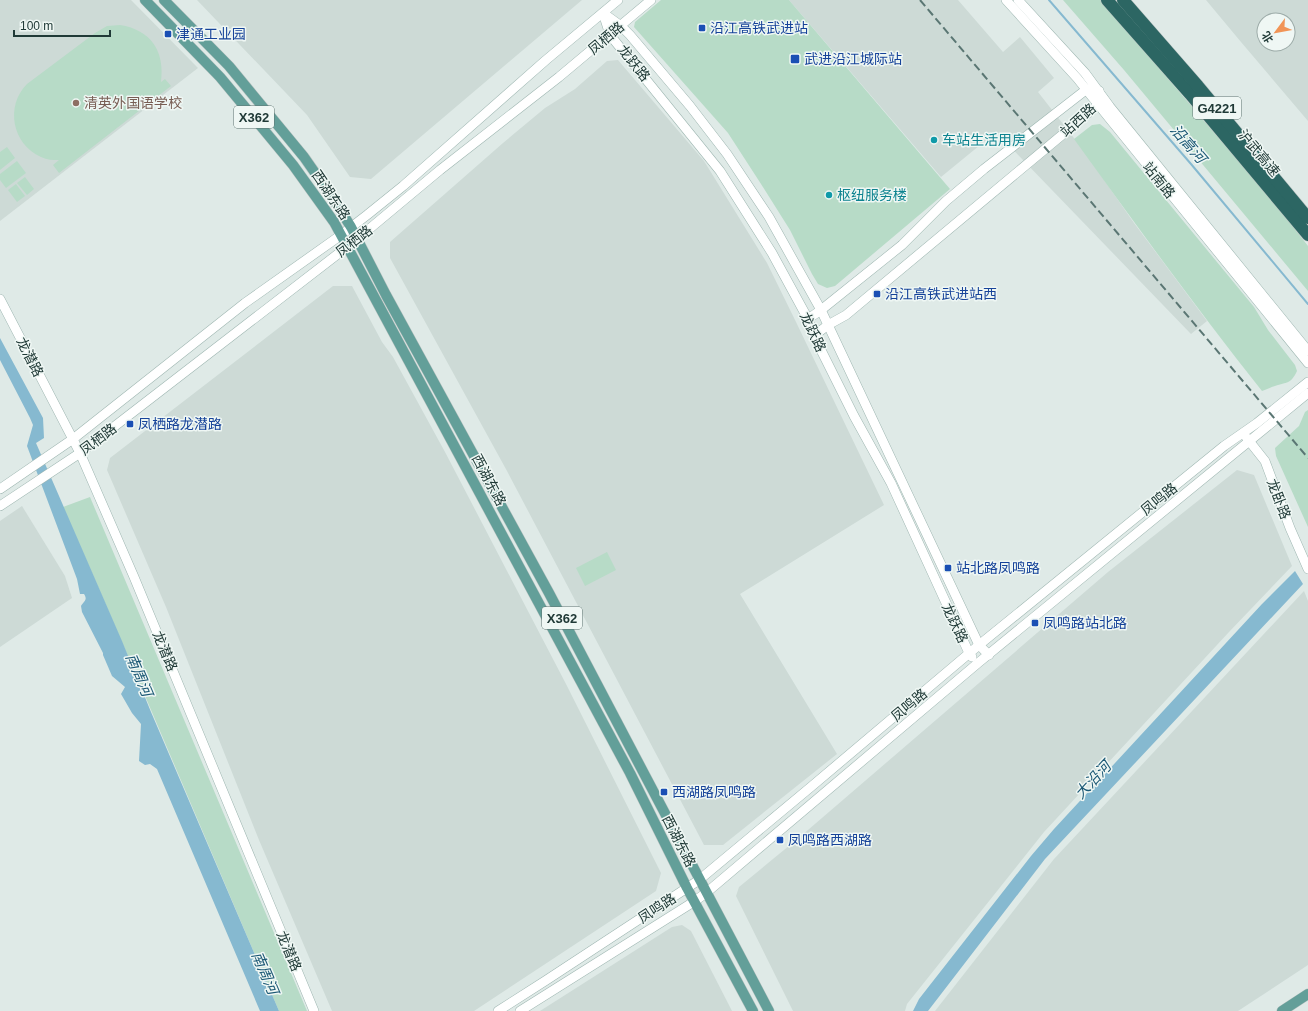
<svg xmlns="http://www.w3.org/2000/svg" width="1308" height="1011" viewBox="0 0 1308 1011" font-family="Helvetica,'Noto Sans SC',sans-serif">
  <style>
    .built { fill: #cddad6; fill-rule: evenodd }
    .green { fill: #b7dbc7 }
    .water { fill: #86b9d0 }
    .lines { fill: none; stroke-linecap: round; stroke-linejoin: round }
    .stream { stroke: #86b9d0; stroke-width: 2 }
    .secondary-casing { stroke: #9eb6b1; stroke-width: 10 }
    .primary-casing { stroke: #bcc4c3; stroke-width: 11 }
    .highway-casing { stroke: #bcc4c3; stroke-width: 13 }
    .secondary { stroke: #fff; stroke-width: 9 }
    .primary { stroke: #639f99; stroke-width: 10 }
    .highway { stroke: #2c6663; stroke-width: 12 }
    .rail { stroke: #5a7673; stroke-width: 2; stroke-dasharray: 8 4; stroke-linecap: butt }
    .transit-dot { fill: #1a4fb4; stroke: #eff7f4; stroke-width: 1.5 }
    .education-dot { fill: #8d6e63; stroke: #eff7f4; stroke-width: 1.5 }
    .culture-dot { fill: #0f9aa8; stroke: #eff7f4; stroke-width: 1.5 }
    .labels { text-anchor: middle; stroke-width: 3; stroke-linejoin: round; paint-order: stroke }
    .shield { fill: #eff7f4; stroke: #5e7370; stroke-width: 1 }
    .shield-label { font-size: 13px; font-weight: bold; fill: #203a37 }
    .transit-label { font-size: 14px; fill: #164399; stroke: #eff7f4; text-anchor: start }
    .street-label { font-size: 14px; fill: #203a37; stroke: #eff7f4 }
    .education-label { font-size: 14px; fill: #785e54; stroke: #eff7f4; text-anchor: start }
    .culture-label { font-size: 14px; fill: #0d838f; stroke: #eff7f4; text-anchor: start }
    .water-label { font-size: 15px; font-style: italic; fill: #1b5875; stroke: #eff7f4 }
  </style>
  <rect width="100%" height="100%" fill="#dfeae7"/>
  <g class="built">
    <polygon points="0,0 131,0 198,68 0,221"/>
    <polygon points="197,0 582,0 371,179 350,177 307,115"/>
    <polygon points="789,0 958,0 1003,52 1020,37 1054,78 1038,92 1081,147 1134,223 1207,321 1191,334 996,132 941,177"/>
    <path d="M1206,0H1308V121L1241,42ZM1264,20H1288V44H1264Z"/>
    <polygon points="618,60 704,161 767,263 796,322 884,505 740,594 837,754 723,845 704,845 507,471 390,258 390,242 503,143 545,108 575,89 607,61"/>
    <polygon points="333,286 352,286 382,342 393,357 445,452 566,684 661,873 656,891 474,1011 332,1011 259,840 166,607 107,470 110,458"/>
    <polygon points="1237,470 1254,475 1292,566 1229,632 1044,832 907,1004 905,1011 793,1011 736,896 739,887 801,836 1108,572"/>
    <polygon points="22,506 65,576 72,598 0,647 0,521"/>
    <polygon points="1304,591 1308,601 1308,965 1238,1011 935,1011 1054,859"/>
    <polygon points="682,925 691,931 732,1011 540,1011 672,927"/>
  </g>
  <g class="green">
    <polygon points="661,0 789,0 950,189 835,286 827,288 818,284 812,274 790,230 761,184 728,133 634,27 635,22"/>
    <polygon points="1063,0 1101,0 1280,210 1308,246 1308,291 1124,70"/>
    <path d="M120,25C151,30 165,51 161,82L165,79L171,86L59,173L53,165L59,160C53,160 47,160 41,157C12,144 5,106 27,84L95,33L107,26Z"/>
    <path d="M1100,124L1110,132L1254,307L1268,330L1295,365L1297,371C1291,384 1287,382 1275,386C1271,387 1267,389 1262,391C1197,309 1135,224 1074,139L1092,125Z"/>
    <polygon points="7,147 15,158 0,170 0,152"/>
    <polygon points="17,161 26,173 6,188 0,180 0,174"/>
    <polygon points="25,177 34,189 27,195 17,183"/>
    <polygon points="16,184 25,196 17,202 8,190"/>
    <polygon points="1308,410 1308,527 1276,456 1275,448 1299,426 1305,412"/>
    <path d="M90,497L307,1011H279C207,843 137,674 63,507Z"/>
    <polygon points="607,552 616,570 585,586 576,568"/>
  </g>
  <g class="water">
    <path d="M0,338L43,418L44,438L36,443L122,641L151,712L279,1011H260L157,769L150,764L145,765L139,761L141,724L132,713L121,694L125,687L112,676L103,655V653L82,612L81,606C84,601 88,600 84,594H80L77,579L27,446L33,425L30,418L0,360Z"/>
    <polygon points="1295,571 1303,584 1045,859 928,1011 913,1011 919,999 1031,856 1054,829 1262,604"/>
  </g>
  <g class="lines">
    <polyline class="stream" points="1049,0 1191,164 1308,304"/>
    <defs>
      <g id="secondary">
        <polyline points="1006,0 1077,78 1105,113 1308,363"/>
        <polyline points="1018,0 1085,73 1110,107 1308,351"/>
        <polyline points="603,13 610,35 720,171 772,253 808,319 821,350 854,416 891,483 969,653 972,657"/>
        <polyline points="603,13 621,26 630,35 690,106 727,154 769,217 821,310 979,645 989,655"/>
        <polyline points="0,299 80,453 134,577 314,1011"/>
        <polyline points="808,319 821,310 902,245 946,201 984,169 1087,89 1099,91 1098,105 846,315 828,325 815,335"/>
        <polyline points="1246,437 1265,461 1290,528 1308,569"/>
        <polyline points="0,489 73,439 245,303 341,235 367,215 403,186 546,60 618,0"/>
        <polyline points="0,506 80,453 356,240 440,170 559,77 651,0"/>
        <polyline points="498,1011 545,981 699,880 812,786 979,645 1224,446 1257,423 1308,382"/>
        <polyline points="520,1011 695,901 706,893 978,663 1308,393"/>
      </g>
      <g id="primary">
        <polyline points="145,0 220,77 293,165 334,222 630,773 687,888 753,1011"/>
        <polyline points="164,0 229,66 304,157 334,200 351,227 386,295 549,593 769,1011"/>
        <polyline points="1282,1011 1308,994"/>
      </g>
      <g id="highway">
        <polyline points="1107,0 1190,94 1308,235"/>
        <polyline points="1123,0 1198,86 1308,218"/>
      </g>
    </defs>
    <use href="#secondary" class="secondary-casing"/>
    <use href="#primary" class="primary-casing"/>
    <use href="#highway" class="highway-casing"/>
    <use href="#secondary" class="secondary"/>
    <use href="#primary" class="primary"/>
    <use href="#highway" class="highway"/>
    <polyline class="rail" points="920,0 1308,458"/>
  </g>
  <g class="transit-dot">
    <rect x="698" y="24" width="8" height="8" rx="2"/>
    <rect x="164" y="30" width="8" height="8" rx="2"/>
    <rect x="790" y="54" width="10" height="10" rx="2"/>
    <rect x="873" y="290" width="8" height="8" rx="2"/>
    <rect x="126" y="420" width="8" height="8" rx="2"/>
    <rect x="944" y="564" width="8" height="8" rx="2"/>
    <rect x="1031" y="619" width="8" height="8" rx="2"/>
    <rect x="660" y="788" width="8" height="8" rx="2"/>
    <rect x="776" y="836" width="8" height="8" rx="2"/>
  </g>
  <circle class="education-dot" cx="76" cy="103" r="4"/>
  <g class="culture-dot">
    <circle cx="934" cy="140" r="4"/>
    <circle cx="829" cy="195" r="4"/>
  </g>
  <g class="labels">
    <g class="shield">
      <rect x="1193" y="97" width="48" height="22" rx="3"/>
      <rect x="234" y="106" width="40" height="22" rx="3"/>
      <rect x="542" y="607" width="40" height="22" rx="3"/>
    </g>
    <g class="shield-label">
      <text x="1217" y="113">G4221</text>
      <text x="254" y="122">X362</text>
      <text x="562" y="623">X362</text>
    </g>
    <g class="transit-label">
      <text x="710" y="33">沿江高铁武进站</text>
      <text x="176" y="39">津通工业园</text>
      <text x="804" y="64">武进沿江城际站</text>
      <text x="885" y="299">沿江高铁武进站西</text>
      <text x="138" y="429">凤栖路龙潜路</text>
      <text x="956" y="573">站北路凤鸣路</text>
      <text x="1043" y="628">凤鸣路站北路</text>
      <text x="672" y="797">西湖路凤鸣路</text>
      <text x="788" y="845">凤鸣路西湖路</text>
    </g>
    <g class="street-label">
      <text transform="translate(606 38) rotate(-40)" y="5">凤栖路</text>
      <text transform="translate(634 63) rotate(51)" y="5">龙跃路</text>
      <text transform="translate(1078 120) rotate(-42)" y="5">站西路</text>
      <text transform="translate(1259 153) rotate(50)" y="5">沪武高速</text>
      <text transform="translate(1159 180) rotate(51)" y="5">站南路</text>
      <text transform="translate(331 195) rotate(56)" y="5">西湖东路</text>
      <text transform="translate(354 241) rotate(-38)" y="5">凤栖路</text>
      <text transform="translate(813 332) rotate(65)" y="5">龙跃路</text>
      <text transform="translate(30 357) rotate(63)" y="5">龙潜路</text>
      <text transform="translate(98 439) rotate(-37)" y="5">凤栖路</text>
      <text transform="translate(489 480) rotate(62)" y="5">西湖东路</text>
      <text transform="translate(1159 499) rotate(-39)" y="5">凤鸣路</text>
      <text transform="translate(1279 499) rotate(69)" y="5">龙卧路</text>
      <text transform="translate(955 623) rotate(65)" y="5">龙跃路</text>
      <text transform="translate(165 651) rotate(67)" y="5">龙潜路</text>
      <text transform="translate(909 705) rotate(-40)" y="5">凤鸣路</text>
      <text transform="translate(679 841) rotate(63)" y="5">西湖东路</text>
      <text transform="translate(657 908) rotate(-33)" y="5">凤鸣路</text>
      <text transform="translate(289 951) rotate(67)" y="5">龙潜路</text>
    </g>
    <g class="education-label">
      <text x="84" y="108">清英外国语学校</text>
    </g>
    <g class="culture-label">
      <text x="942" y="145">车站生活用房</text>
      <text x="837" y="200">枢纽服务楼</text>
    </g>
    <g class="water-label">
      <text transform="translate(1188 144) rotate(49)" y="5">沿高河</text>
      <text transform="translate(139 675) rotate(67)" y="5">南周河</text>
      <text transform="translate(1093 780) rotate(-47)" y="5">大沿河</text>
      <text transform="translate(265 973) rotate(67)" y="5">南周河</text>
    </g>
  </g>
  <g transform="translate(1276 32) rotate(238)"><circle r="19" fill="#eff7f4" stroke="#9caba8"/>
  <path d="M0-3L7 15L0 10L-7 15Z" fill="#f19456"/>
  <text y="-6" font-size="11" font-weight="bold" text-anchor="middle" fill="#203a37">北</text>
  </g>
  <path d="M14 30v6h96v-6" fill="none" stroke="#203a37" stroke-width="2"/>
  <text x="20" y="30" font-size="12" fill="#203a37" stroke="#eff7f4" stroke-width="3" paint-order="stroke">100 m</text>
</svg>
